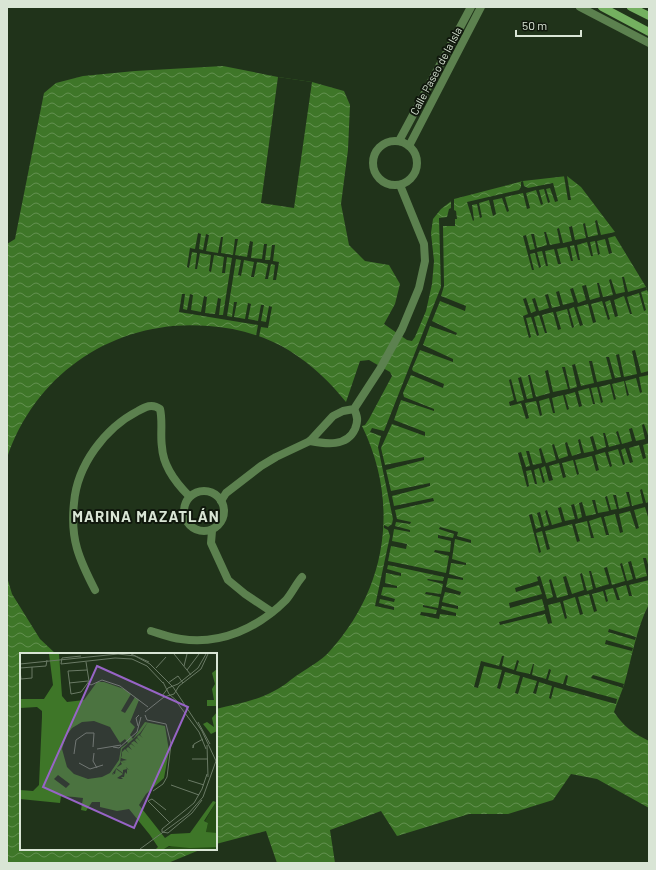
<svg xmlns="http://www.w3.org/2000/svg" width="656" height="870" viewBox="0 0 656 870" font-family="Barlow,sans-serif">
  <style>
    .water { fill: url(#water-waves) }
    .pier { fill: #20331a }
    .lines { fill: none; stroke-linecap: round; stroke-linejoin: round }
    .minor { stroke: #5c814f; stroke-width: 8 }
    .secondary { stroke: #74b060; stroke-width: 8 }
    .labels { text-anchor: middle; stroke-width: 4; stroke-linejoin: round; paint-order: stroke }
    .street-label { font-size: 11px; fill: #d9e5d5; stroke: #10180d }
    .district-label { font-size: 15px; font-weight: bold; letter-spacing: 1px; fill: #d9e5d5; stroke: #10180d }
    .inset-road { fill: none; stroke: #6a7a65; stroke-width: 1 }
    .view { fill: #9764c6; fill-opacity: 0.15; stroke: #9764c6; stroke-width: 2 }
    .inset-edge { fill: none; stroke: #d9e5d5; stroke-width: 2 }
  </style>
  <defs>
    <pattern id="water-waves" width="16" height="10" patternUnits="userSpaceOnUse"><rect width="16" height="10" fill="#3e7628"/><path d="M0 5q4-4 8 0t8 0" fill="none" stroke="#629050"/></pattern>
  </defs>
  <rect width="100%" height="100%" fill="#20331a"/>
  <g class="water">
    <path d="M223,66L278,77L312,82L344,91L350,105L348,150L341,204L349,245L365,261L389,265L400,284L395,304L384,324L407,340L412,341L415,337L426,311L432,284L434,261L431,233L433,219L441,209L454,199L523,181L567,176L581,187L615,232V236L646,287L649,295V604C636,629 632,658 624,685C621,694 617,702 614,712C624,727 633,733 649,741V808L597,779L571,774L553,800L508,814H469L397,836L381,811L330,830L335,863H277L266,831L216,844V709C236,704 256,701 274,691C283,687 291,679 299,674C309,667 321,661 329,652C387,589 400,504 362,426L365,425L369,419L392,376L390,372L369,360L360,361L346,402C330,382 312,365 290,351C266,336 237,328 209,326C118,318 36,371 7,458V244L15,239L44,93L56,83L83,76L135,71Z"/>
    <polygon points="7,577 12,594 40,639 56,654 21,654 21,849 202,849 168,863 7,863"/>
  </g>
  <g class="pier">
    <polygon points="278,77 312,82 294,208 261,203"/>
    <polygon points="564,176 567,176 571,200 568,200"/>
    <polygon points="523,181 524,186 528,188 553,183 558,201 555,202 550,188 546,189 550,202 548,203 544,189 539,190 543,204 541,205 536,190 526,193 530,208 527,209 523,193 505,197 509,211 507,212 502,198 493,200 496,214 493,216 489,200 479,203 482,217 480,218 477,204 472,205 474,220 473,221 467,202 519,190 521,187 521,182"/>
    <polygon points="451,199 454,199 454,210 456,211 457,219 455,219 455,226 443,226 444,286 441,296 466,306 465,311 440,301 432,321 457,333 456,335 430,326 423,345 453,359 453,362 420,350 412,369 413,371 444,384 443,388 411,375 403,393 404,397 434,409 434,411 401,400 394,420 425,432 425,436 392,424 381,448 385,465 424,457 424,460 386,470 391,491 430,483 430,486 392,496 394,506 433,498 434,501 395,510 397,519 411,522 410,524 396,522 395,526 410,530 410,532 394,529 392,541 407,544 406,549 391,546 388,561 446,573 449,556 434,552 435,550 450,552 451,541 438,538 438,535 453,538 454,534 439,529 440,527 458,532 457,536 471,540 471,543 455,539 452,559 466,563 466,565 451,563 449,574 463,578 463,580 448,578 446,587 461,592 460,595 445,592 442,602 458,606 458,609 442,606 441,609 456,613 456,616 440,614 439,619 420,615 421,612 436,614 437,610 423,607 423,605 438,608 440,597 425,594 426,592 441,594 443,584 427,580 428,579 443,581 444,577 388,565 387,569 401,573 401,576 386,573 385,583 397,586 397,588 383,587 381,595 395,599 394,602 380,599 379,603 394,607 394,610 375,606 390,536 388,530 384,528 384,525 388,527 392,524 393,519 378,447 381,436 370,432 372,428 384,431 441,287 439,218 447,217 449,209 451,208"/>
    <polygon points="597,220 601,235 615,232 615,236 608,238 612,253 609,254 605,239 597,241 600,254 598,255 595,241 590,242 593,256 591,256 587,242 577,245 580,260 578,260 574,245 570,246 573,261 571,261 567,247 557,249 561,264 558,264 554,249 545,251 548,266 546,266 542,251 537,252 541,267 539,268 535,253 530,254 534,270 532,270 523,236 526,235 530,250 535,249 531,234 534,234 537,248 547,245 544,232 546,232 550,245 560,243 557,229 559,228 563,243 572,241 569,227 572,226 575,240 586,238 583,224 585,223 588,237 598,235 595,221"/>
    <polygon points="198,233 201,234 199,249 203,250 206,234 209,235 206,251 218,253 221,237 223,237 221,253 233,255 235,239 238,239 235,255 247,257 250,241 253,242 251,258 262,259 264,244 267,244 265,260 270,260 272,245 275,245 273,261 279,262 276,280 273,280 275,265 271,264 268,279 265,279 268,264 257,262 254,277 251,277 254,262 244,260 241,276 238,275 241,260 236,259 227,316 232,317 234,302 237,302 234,317 245,319 248,303 251,304 248,319 258,321 261,305 264,305 261,321 266,322 269,306 272,307 268,328 261,327 259,337 256,336 258,325 179,312 182,294 185,294 183,309 187,310 190,294 193,295 191,310 201,312 204,296 207,297 205,313 215,314 218,298 221,299 219,315 223,315 232,258 227,257 225,273 222,273 224,257 214,255 211,272 209,271 211,255 200,253 197,269 195,269 197,253 192,252 189,268 187,267 190,248 195,249"/>
    <polygon points="622,277 624,277 628,292 646,287 647,290 641,292 646,310 644,311 639,293 627,297 632,314 630,314 624,296 614,300 618,316 615,317 610,300 605,302 610,319 608,320 602,301 591,304 596,322 593,323 588,304 577,307 583,325 580,326 574,307 569,309 574,327 572,328 567,309 556,312 561,329 558,330 553,312 542,315 547,333 545,333 539,315 534,317 539,335 537,336 531,317 526,318 531,337 529,338 523,316 528,314 523,299 526,298 531,313 536,311 532,299 535,298 539,311 549,308 545,295 548,294 552,308 560,306 556,292 559,291 563,305 574,302 570,289 573,288 578,303 586,300 582,286 586,285 590,300 600,297 597,283 599,283 603,297 613,295 609,280 611,279 616,294 625,292"/>
    <polygon points="635,350 641,373 649,371 649,375 639,377 642,392 640,393 636,378 625,381 629,395 627,396 624,381 612,384 616,399 614,400 610,384 599,387 603,402 601,403 597,387 591,388 595,404 593,404 589,388 578,391 582,406 579,407 575,392 565,395 569,409 567,410 563,395 552,398 555,413 553,413 549,398 539,401 542,415 540,416 536,401 525,403 529,418 526,419 521,403 510,406 509,402 514,400 509,380 511,379 517,402 524,400 518,378 521,377 527,399 533,398 528,375 530,375 536,397 550,393 545,371 548,370 553,392 568,389 562,367 565,367 570,389 577,387 572,365 575,364 581,386 594,383 589,361 592,361 597,382 612,379 606,357 609,357 615,378 621,377 616,355 619,354 624,377 637,374 632,351"/>
    <polygon points="644,424 649,438 649,443 643,445 646,458 643,459 639,445 629,448 633,462 630,463 625,448 621,450 625,464 623,465 618,449 608,452 612,466 610,467 605,452 595,455 599,470 596,471 592,456 575,460 579,474 577,475 573,460 562,463 566,477 563,478 559,463 549,466 553,480 549,481 545,466 541,468 545,482 543,483 539,468 534,470 537,484 535,484 531,470 526,471 529,486 527,487 518,453 521,452 526,467 530,466 526,451 529,451 533,465 542,463 539,449 541,448 546,463 556,460 552,445 554,444 559,459 568,456 565,443 567,442 572,456 581,453 578,440 580,439 584,453 594,451 590,437 593,436 597,450 606,447 603,433 605,433 609,447 620,444 616,432 618,431 622,444 632,441 629,429 632,428 636,441 645,439 642,425"/>
    <polygon points="642,489 646,503 649,502 649,520 645,507 634,510 639,528 636,529 630,511 619,514 623,532 620,533 615,514 604,517 609,535 606,535 601,517 589,521 594,538 591,538 587,521 575,524 580,541 577,542 572,524 545,531 550,549 547,550 542,531 536,533 541,552 539,553 529,515 532,514 536,529 541,527 537,513 540,512 544,527 549,525 545,511 547,510 552,525 562,522 558,508 561,507 565,521 575,519 571,505 574,504 578,519 582,517 579,503 582,502 586,516 596,514 592,500 595,500 598,513 609,511 605,497 607,496 611,510 617,509 613,495 616,495 619,509 630,506 626,492 629,492 632,506 643,503 640,490"/>
    <polygon points="643,558 646,558 649,568 649,580 629,585 632,596 629,596 626,585 616,588 620,600 617,600 613,588 605,590 608,601 606,602 603,591 592,594 597,611 594,612 589,594 578,597 583,614 580,615 575,597 563,601 567,618 565,619 560,602 548,605 552,623 548,624 545,614 500,625 499,622 545,610 542,599 510,608 509,603 542,594 539,585 516,592 515,588 538,581 537,577 540,576 547,599 553,597 549,580 551,579 557,598 568,595 563,577 566,576 572,594 584,590 580,574 582,573 587,591 593,589 589,571 591,571 596,588 609,584 604,568 607,567 612,585 625,581 620,564 622,563 627,581 633,579 628,562 631,561 636,579 647,576"/>
    <polygon points="609,629 636,637 635,640 608,632"/>
    <polygon points="606,640 633,648 632,651 605,644"/>
    <polygon points="502,656 504,656 502,666 514,670 517,660 519,661 516,671 530,674 533,664 534,664 532,675 546,679 549,669 551,670 548,680 563,684 566,675 568,676 566,685 617,699 616,704 554,687 551,699 549,698 552,686 539,682 536,694 533,693 537,681 523,677 518,694 515,693 520,676 505,672 500,689 497,688 502,670 484,666 478,688 474,687 481,661 499,666"/>
    <polygon points="593,675 624,684 623,688 591,678"/>
  </g>
  <g class="lines">
    <g class="minor">
      <polyline points="580,7 649,43"/>
      <circle cx="395" cy="163" r="22"/>
      <polyline points="399,141 471,7"/>
      <polyline points="409,146 481,7"/>
      <path d="M310,441C326,444 347,447 355,429C358,421 358,417 354,409"/>
      <circle cx="204" cy="511" r="20"/>
      <polyline points="221,501 226,493 261,466 276,457 310,441 333,416 343,411 354,409 380,369 402,329 419,288 425,261 424,244 400,185"/>
      <polyline points="212,531 211,543 228,580 245,594 272,612"/>
      <path d="M95,590C79,559 70,539 74,503C77,465 105,428 138,411C145,407 152,403 160,409C163,421 160,435 162,447C163,466 176,483 189,496"/>
      <path d="M151,631C161,634 171,638 181,639C221,645 258,628 286,600C292,593 296,584 302,577"/>
    </g>
    <g class="secondary">
      <polyline points="602,7 649,32"/>
      <polyline points="631,7 649,16"/>
    </g>
  </g>
  <g class="labels">
    <g class="street-label">
      <text transform="translate(436 71) rotate(-62)" y="4">Calle Paseo de la Isla</text>
    </g>
    <g class="district-label">
      <text x="146" y="522">MARINA MAZATLÁN</text>
    </g>
  </g>
  <g transform="translate(20 653)">
    <rect width="197" height="197" fill="#20331a"/>
    <path d="M197,147V196H144L186,179L188,170L185,168Z" fill="#264f16"/>
    <path d="M29,1H39L42,43L47,49L64,47L77,29H84L104,36L119,47L110,69L115,74L110,82L113,86L125,69L145,73L149,98L144,125L126,141L119,152L145,185L151,181L170,180L193,148L196,149L184,168L188,170L186,179L197,180V194L170,195L149,193L144,196H136L138,194L130,182L109,156L97,158L80,154V149H72L66,158L61,157L63,145L54,144L41,143L40,150L0,146V137L13,138L19,132L22,64V58L17,54L0,55V46H24L33,32ZM74,68L90,74L100,90L105,86L108,90L101,95L99,107L90,120L82,124L68,126L54,121L47,114L42,96L46,83L52,75L62,69ZM197,16V53H187V47H194L192,36L195,31L192,20ZM197,59V78L191,81L183,71L187,69L194,74L192,65Z" fill="#3e7628" fill-rule="evenodd"/>
    <path d="M111,41L115,44L105,60L101,58ZM128,69L120,82L123,85L119,82L117,84L120,88L117,85L115,87L118,91L114,88L111,90L115,94L111,91L109,93L112,97L108,94L106,96L109,100L105,96L102,99V102L108,103L102,102L101,105L107,107L101,108L106,110L100,108L102,111L96,115L103,120V117L107,116L106,114L109,117L107,116V121L105,119L104,124H101L103,126H100L97,125L103,121L96,116L95,121L92,120L94,122L92,121L100,110L102,96L120,80ZM38,122L50,131L46,135L34,126Z" fill="#20331a"/>
    <path class="inset-road" d="M111,1L129,9M154,1L171,22M61,3L42,5L41,11L95,5L112,6L127,13L143,30M66,9L69,28L67,31L61,39L51,41L48,18L67,17M0,11L98,1L115,3L130,11L153,34L182,78L196,108L183,144L168,161L120,196M164,13L167,1M0,15L26,13L27,7M136,15L146,4M167,17L179,1M0,18L1,26L12,25V14M143,29L149,41L158,49M49,30L68,28M68,30L71,32L82,27L100,33L128,54M148,30L158,23L163,30M142,43L148,35L158,31L178,15L186,1M156,48L179,79L186,96M125,59L144,44L154,41L159,33L181,16L188,1M125,62L127,67L146,71L151,91L147,124L143,131L133,138M178,69L190,91M118,73L116,65L119,62M173,92V95L174,91L183,86M187,92L188,124M93,94L99,95L117,79L121,64M77,96L101,92M74,100L73,108L77,115M54,101L56,87L66,80H74L73,94M172,106H188M59,110L70,116L83,112M168,127L184,132M151,132L179,142M182,147L172,160L148,180L142,179V176L174,150L182,136L187,121M146,157L132,146L128,148L150,170"/>
    <path class="view" d="M77,13L168,54L114,175L23,134Z"/>
    <rect width="197" height="197" class="inset-edge"/>
  </g>
  <rect width="656" height="870" fill="none" stroke="#d9e5d5" stroke-width="16"/>
  <path d="M516 30v6h65v-6" fill="none" stroke="#d9e5d5" stroke-width="2"/>
  <text x="522" y="30" font-size="12" fill="#d9e5d5" stroke="#10180d" stroke-width="3" paint-order="stroke">50 m</text>
</svg>
